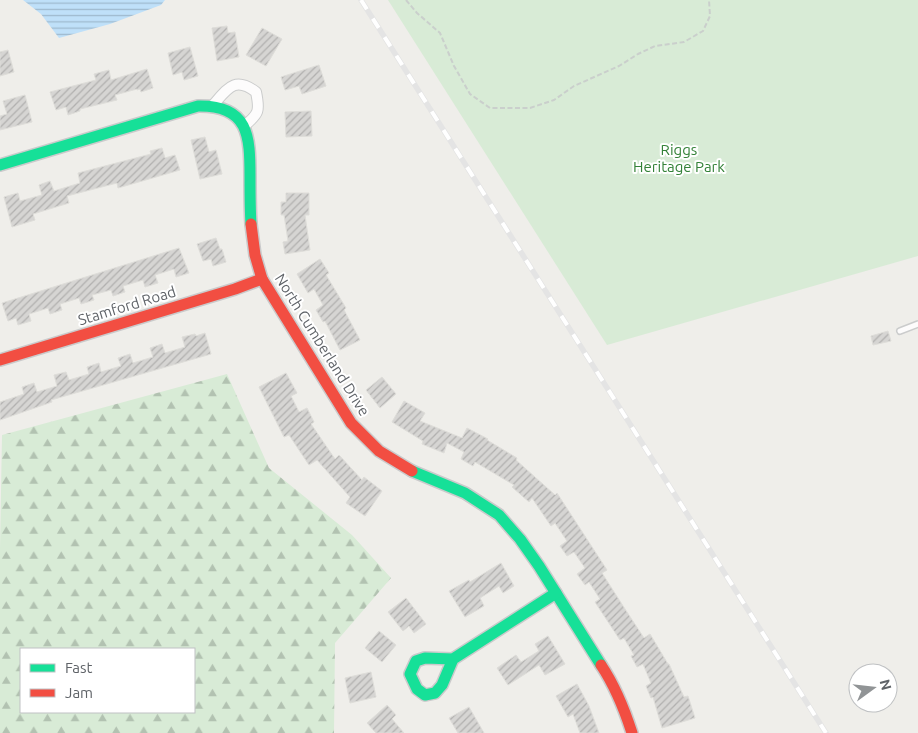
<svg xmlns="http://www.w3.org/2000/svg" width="918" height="733" viewBox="0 0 918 733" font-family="Ubuntu,sans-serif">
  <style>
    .forest { fill: url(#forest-firs); fill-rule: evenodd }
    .park { fill: #d8ebd6 }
    .water { fill: url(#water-rules) }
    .building { fill: url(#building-hatch); stroke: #deddd9 }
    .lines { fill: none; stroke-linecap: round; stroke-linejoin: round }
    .lane-casing { stroke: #cbcccc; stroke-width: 8 }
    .street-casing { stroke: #cbcccc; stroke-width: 12 }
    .fast-casing { stroke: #cacacb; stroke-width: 14 }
    .jam-casing { stroke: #cacacb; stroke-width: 14 }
    .path { stroke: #cacfcc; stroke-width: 2; stroke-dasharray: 5 2.5; stroke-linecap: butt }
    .lane { stroke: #fdfcfc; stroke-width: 5 }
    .street { stroke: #fdfcfc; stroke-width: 10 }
    .fast { stroke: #16e098; stroke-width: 11 }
    .jam { stroke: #f24e42; stroke-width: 11 }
    .rail-casing { stroke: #e4e4e4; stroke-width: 5.5 }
    .rail { stroke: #fff; stroke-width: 4; stroke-dasharray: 11; stroke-linecap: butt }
    .labels { text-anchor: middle; stroke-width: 4; stroke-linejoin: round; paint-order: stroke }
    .park-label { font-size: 15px; fill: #348238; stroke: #fff }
    .street-label { font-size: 15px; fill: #5f6368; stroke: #fff }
  </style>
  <defs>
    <pattern id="forest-firs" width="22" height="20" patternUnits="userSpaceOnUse" patternTransform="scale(1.25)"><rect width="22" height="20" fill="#d8ebd6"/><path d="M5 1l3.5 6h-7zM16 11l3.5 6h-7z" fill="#b2c2b1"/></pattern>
    <pattern id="water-rules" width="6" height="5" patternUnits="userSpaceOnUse" patternTransform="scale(1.25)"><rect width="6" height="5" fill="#bfe0f9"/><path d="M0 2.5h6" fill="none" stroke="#9eb9cd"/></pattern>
    <pattern id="building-hatch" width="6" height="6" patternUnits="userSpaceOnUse" patternTransform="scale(1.25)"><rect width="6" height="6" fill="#d6d5d3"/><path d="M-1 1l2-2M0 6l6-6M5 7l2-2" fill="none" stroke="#b1b0af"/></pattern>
  </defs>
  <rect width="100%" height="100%" fill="#efeeea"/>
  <path class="forest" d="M227,374L269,468L352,535L391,578L335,643L334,733H0V549L2,435ZM21,649H194V712H21Z"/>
  <polygon class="park" points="388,0 918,0 918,256 607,345"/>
  <polygon class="water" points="23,0 165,0 161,5 110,24 59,38 41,14"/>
  <g class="building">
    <polygon points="227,26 228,33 235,32 239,57 217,61 212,28"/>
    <polygon points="262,28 282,39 266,66 246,55"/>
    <polygon points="190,47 198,76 184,80 182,72 173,75 168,53"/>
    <polygon points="8,50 14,72 0,76 0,52"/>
    <polygon points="319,65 326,86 302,94 299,86 285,90 281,77"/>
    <polygon points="147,69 153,88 141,92 140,89 137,90 137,89 115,95 117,100 80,109 80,111 68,115 66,107 56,110 50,92 96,80 94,74 109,70 111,80"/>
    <polygon points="25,95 32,122 0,130 0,116 7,114 3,101"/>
    <polygon points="311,111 312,136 286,137 285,112"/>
    <polygon points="205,137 209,152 216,150 222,174 200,179 191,140"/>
    <polygon points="162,148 165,158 175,155 180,170 118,188 117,183 67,196 69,203 33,214 35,220 12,227 4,197 18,193 20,201 42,195 39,185 50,181 54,191 80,183 78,173 151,154 150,151"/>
    <polygon points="286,193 309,193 309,215 305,215 310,250 285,254 283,242 288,241 284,215 281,215 281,202 286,202"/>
    <polygon points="216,238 220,249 222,249 226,262 213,266 211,259 203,261 197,244"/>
    <polygon points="179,248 189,273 176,277 174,269 155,275 158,283 145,287 143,280 123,286 125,292 113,296 111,290 92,295 94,300 81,304 79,298 60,304 62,310 50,314 48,308 29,314 31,321 18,325 16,318 8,321 2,303"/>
    <polygon points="320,259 329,273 326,275 346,308 344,310 360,340 340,350 325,321 323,322 316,310 323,305 314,289 308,293 297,274"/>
    <polygon points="888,331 891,341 873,345 871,336"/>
    <polygon points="205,333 211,354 51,400 52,402 0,420 0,402 24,394 22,387 34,383 37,392 57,386 54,375 66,372 69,380 89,374 87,367 99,363 101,372 121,366 118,358 130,354 133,363 153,357 150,348 162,344 165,353 185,347 182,337 195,334 196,336"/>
    <polygon points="286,373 297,393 291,396 299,412 307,408 314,422 311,424 335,459 339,455 362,480 364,477 382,491 365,516 346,503 350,497 317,460 309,465 289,435 284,437 259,387"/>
    <polygon points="382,377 396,394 380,408 366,390"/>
    <polygon points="404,401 425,413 420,421 462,438 467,428 488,439 487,440 517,458 516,460 555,495 557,493 607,570 602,573 625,609 644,638 650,634 668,664 669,664 684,697 688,696 695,718 662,728 653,697 651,698 646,686 651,683 643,664 637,667 631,656 634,655 624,638 620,640 595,602 600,599 589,582 585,585 577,574 585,568 574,552 567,556 560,546 567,541 555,523 551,526 532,498 529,502 512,487 514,485 475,462 473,466 461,459 464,452 447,443 444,453 422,444 423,441 392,422"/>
    <polygon points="501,563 514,586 503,593 499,586 480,598 484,606 465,617 449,591 469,580 470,582"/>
    <polygon points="406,598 426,624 414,633 409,626 403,631 388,612"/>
    <polygon points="379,631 396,645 382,662 365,648"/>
    <polygon points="548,636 565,664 545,675 539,665 508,685 497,668 516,655 521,662 539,651 535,644"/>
    <polygon points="371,672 376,697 350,703 345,678"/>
    <polygon points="577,684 589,706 599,733 580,733 573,714 568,717 556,696"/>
    <polygon points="387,705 396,715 392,719 404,733 376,733 367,723"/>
    <polygon points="469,707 484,733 458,733 449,718"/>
  </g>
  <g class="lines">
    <defs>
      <polyline id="lane" points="900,331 918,324"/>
      <path id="street" d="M213,105C228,88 235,76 256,92C260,111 259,114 244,126"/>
      <g id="fast">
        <path d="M0,165L198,106C249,105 250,136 250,177C250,193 250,209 251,224"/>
        <polyline points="412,471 465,493 499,515 520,539 539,566 601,665"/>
        <polyline points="453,659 425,658 416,661 410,674 417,689 425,695 435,693 442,685 453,659 556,593"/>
      </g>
      <g id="jam">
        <polyline points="251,224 255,255 262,279 351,423 379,451 412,471"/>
        <polyline points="0,360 235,289 262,279"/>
        <path d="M601,665C615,686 624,708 632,733"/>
      </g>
    </defs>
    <use href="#lane" class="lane-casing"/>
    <use href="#street" class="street-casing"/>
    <use href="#fast" class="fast-casing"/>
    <use href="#jam" class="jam-casing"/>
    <polyline class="path" points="406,0 417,13 440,33 454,66 470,94 490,108 530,108 554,100 574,86 619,66 638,54 655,46 684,42 703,31 710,16 709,0"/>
    <use href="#lane" class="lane"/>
    <use href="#street" class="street"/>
    <use href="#fast" class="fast"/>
    <use href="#jam" class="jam"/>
    <defs>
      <polyline id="rail" points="361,0 826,733"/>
    </defs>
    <use href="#rail" class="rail-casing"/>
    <use href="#rail" class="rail"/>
  </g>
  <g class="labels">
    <g class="park-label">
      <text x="679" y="155">Riggs<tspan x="679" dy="17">Heritage Park</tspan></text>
    </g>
    <g class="street-label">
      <text transform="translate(127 306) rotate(-17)" y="5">Stamford Road</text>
      <text transform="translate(322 345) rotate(58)" y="5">North Cumberland Drive</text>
    </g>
  </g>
  <rect x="20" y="648" width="175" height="65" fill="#ffffff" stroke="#bfc1c3"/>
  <rect x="30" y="664" width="25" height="8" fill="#16e098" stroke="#bfc1c3"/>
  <text x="65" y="673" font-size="15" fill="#5f6368">Fast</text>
  <rect x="30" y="689" width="25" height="8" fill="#f24e42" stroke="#bfc1c3"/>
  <text x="65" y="698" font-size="15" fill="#5f6368">Jam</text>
  <g transform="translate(873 688) rotate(75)"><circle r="24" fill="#ffffff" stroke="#bfc1c3"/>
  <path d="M0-4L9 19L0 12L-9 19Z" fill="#919496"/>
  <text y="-8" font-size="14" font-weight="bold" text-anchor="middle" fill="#5f6368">N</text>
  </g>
</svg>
